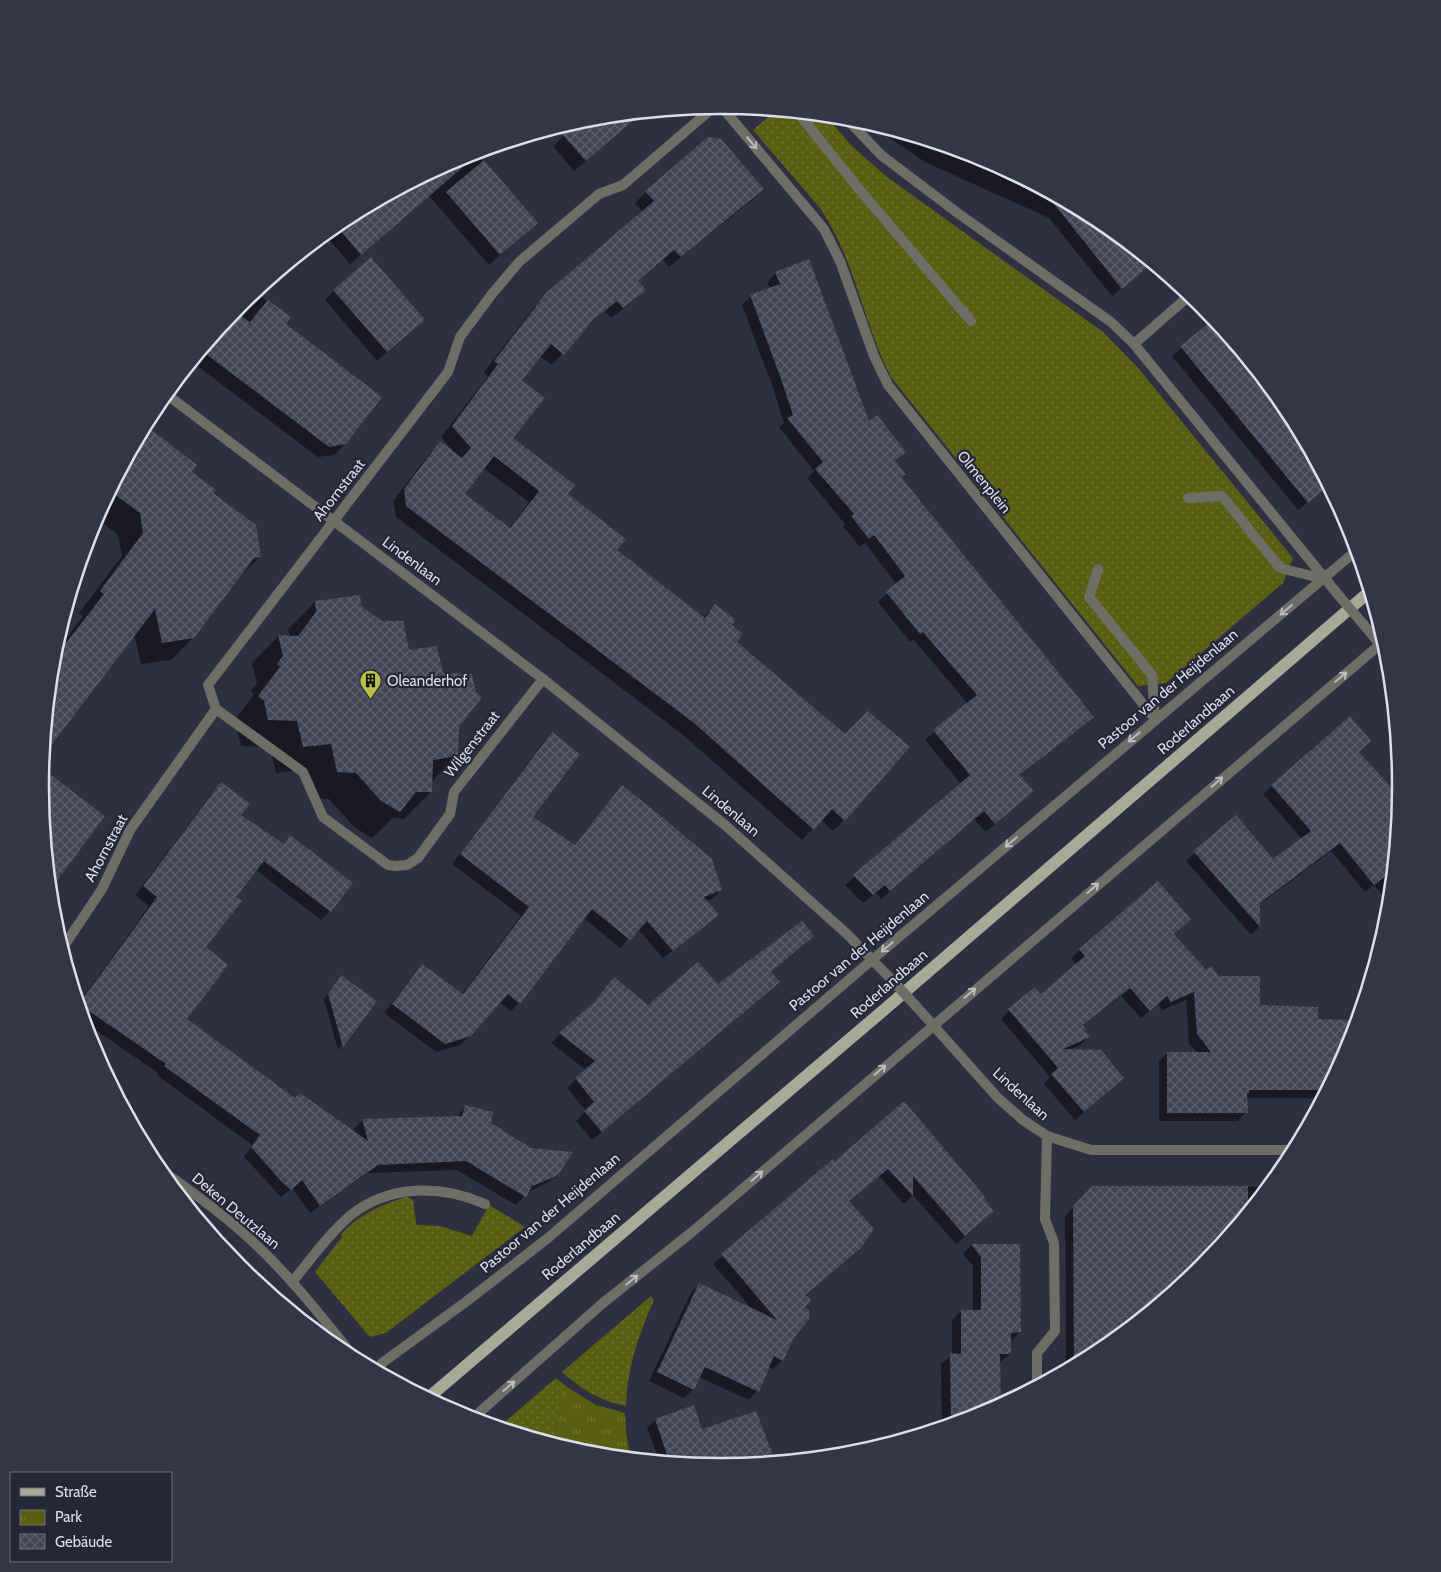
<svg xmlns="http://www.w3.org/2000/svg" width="1441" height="1572" viewBox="0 0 1441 1572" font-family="Cabin,sans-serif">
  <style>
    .grass { fill: url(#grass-dots) }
    .park { fill: url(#park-tufts) }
    .shadow { fill: #0007; fill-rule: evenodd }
    .building { fill: url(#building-cross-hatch); fill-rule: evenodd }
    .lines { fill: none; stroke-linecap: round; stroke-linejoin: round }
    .pedestrian { stroke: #6d6e65; stroke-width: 10 }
    .minor { stroke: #6d6e65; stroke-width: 10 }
    .tertiary { stroke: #6d6e65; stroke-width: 10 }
    .primary { stroke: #a7aa97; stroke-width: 12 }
    .minor-bridge { stroke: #6d6e65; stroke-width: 10 }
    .tertiary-bridge { stroke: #6d6e65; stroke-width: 10 }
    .oneway { stroke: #bbbcc1 }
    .labels { text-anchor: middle; stroke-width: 4.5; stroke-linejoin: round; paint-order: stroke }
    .street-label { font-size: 15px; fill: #dcdee9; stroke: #252637 }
    .poi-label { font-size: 15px; fill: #dcdee9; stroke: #252637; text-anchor: start }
    .rim { fill: none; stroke: #dcdee9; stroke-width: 2.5 }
  </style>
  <defs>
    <pattern id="grass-dots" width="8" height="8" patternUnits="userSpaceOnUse" patternTransform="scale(1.25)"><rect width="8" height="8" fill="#595e12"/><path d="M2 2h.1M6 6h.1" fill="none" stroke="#707534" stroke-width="1.8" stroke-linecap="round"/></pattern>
    <pattern id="park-tufts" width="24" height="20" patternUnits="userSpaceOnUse" patternTransform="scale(1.25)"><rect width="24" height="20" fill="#595e12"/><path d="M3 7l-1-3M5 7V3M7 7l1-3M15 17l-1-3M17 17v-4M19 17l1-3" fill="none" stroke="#707534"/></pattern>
    <pattern id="building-cross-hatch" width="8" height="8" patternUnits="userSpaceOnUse" patternTransform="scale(1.25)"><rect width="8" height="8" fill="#434557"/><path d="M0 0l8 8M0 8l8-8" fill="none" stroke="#5e5f6f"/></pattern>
  </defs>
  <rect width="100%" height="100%" fill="#2e3041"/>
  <g class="grass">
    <path d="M775,111L826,116L852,146L887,177L1103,332L1139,369L1293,558L1283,583L1166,683L1138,686L891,377C863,323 855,258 819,207L753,130Z"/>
    <path d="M407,1197L413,1200L416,1223L417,1225L440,1226L472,1236L489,1205L525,1227L386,1333L370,1337L315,1272L342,1237L341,1235C357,1215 383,1204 407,1197Z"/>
    <path d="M651,1296L654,1300C639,1334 627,1368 626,1406C600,1401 581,1389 562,1372Z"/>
    <polygon points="556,1378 567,1387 558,1414 554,1443 499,1427"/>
  </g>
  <path class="park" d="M567,1387L596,1405L625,1413L626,1431L630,1458L587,1453L554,1443C557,1424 558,1404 567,1387Z"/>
  <g class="shadow">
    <polygon points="642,113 574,171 553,146 580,121 588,119"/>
    <polygon points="866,122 981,157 1099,220 1162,272 1156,278 1147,268 1112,296 1049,218 925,162"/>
    <polygon points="478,152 476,153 536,223 489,265 429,196 350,264 325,235 343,220 460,157"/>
    <path d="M763,189L752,200L669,267L663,260L637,282L644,290L633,301L611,318L605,311L586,327L552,365L540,356L520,381L512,438L567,494L615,551L703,618L715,605L730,625L735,642L844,820L833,831L821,820L802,840L682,734L396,517L393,501L429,454L440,443L455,453L441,437L488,376L484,372L535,306L643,212L635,203L646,192ZM483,468L529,502L509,528L463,494Z"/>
    <polygon points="776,273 869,424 905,452 895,462 900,478 1092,717 1020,776 1032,791 986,832 974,819 881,899 876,893 863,903 845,885 961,784 925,740 968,704 914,640 910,642 878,602 897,585 865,543 860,547 843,526 845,524 807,478 814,471 779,427 784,423 772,385 742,305 751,296 770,289 767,282"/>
    <polygon points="334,291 414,329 377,361 325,300"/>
    <polygon points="255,292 290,317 284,324 345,444 334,455 318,457 192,362 240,305"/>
    <polygon points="1214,320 1286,408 1328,486 1298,510 1172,356"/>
    <polygon points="145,426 211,493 260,557 237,579 193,638 171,660 141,664 134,634 43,755 53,656 83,616 79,613 122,556 118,535 96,518"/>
    <polygon points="315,602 360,607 408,651 442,674 458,726 457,756 431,782 431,792 404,819 393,818 372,838 354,827 329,799 310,798 304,770 276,773 270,747 241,746 237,728 232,724 254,694 251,691 257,683 252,663 279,636 290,637 288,629"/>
    <polygon points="1350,718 1358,752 1400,799 1389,903 1374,885 1365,892 1331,851 1259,905 1259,927 1251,935 1186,861 1235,816 1273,861 1302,839 1263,794"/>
    <polygon points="552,734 532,817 574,846 622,787 721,890 712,899 706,901 709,923 663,958 638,929 620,948 584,918 519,1003 511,1011 499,1002 461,1045 436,1052 384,1013 414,974 423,965 461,995 521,916 452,864 543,743"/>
    <polygon points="221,784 240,816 282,845 291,837 351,883 330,911 321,920 256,870 234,897 204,948 185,1020 295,1099 356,1134 354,1129 363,1120 456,1118 465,1106 559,1172 550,1181 527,1193 516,1205 457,1170 368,1173 310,1213 292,1188 281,1197 244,1157 252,1145 157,1075 158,1073 84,1022 79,1003 149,906 135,895 212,793"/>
    <polygon points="1158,883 1173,935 1206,972 1218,977 1259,1006 1316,1020 1357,1021 1349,1047 1322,1098 1246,1098 1246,1112 1238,1121 1159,1121 1159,1061 1168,1053 1197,1053 1189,1043 1186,1000 1162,1010 1158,1004 1141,1018 1121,996 1082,1026 1083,1030 1089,1037 1080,1045 1068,1051 1123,1078 1075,1120 1044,1084 1050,1077 1001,1019 1009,1010 1041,996 1077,965 1071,958"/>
    <polygon points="803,945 770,973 778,982 769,991 592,1140 576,1121 586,1111 567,1088 586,1070 551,1043 587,1009 614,978 648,1007 718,986"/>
    <polygon points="337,981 375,1001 338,1050 324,999"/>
    <polygon points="904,1103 984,1220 956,1244 913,1195 904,1204 879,1176 848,1202 804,1296 803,1308 782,1360 773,1369 769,1367 757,1391 749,1400 699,1377 693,1389 684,1398 649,1381 691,1293 699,1284 752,1309 713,1264 833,1161 835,1163"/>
    <polygon points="1092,1187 1267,1187 1201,1267 1168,1295 1161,1278 1160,1301 1098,1352 1066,1369 1065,1216"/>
    <polygon points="971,1245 1019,1245 1020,1332 1011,1341 1010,1354 999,1363 981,1415 942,1427 941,1364 952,1355 952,1320 961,1311 973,1311 973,1266 963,1254"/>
    <polygon points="755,1412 773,1461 720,1466 659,1460 647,1428 655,1420 701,1430"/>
  </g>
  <g class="building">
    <polygon points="642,113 586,161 562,134 577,122 588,119"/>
    <path d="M708,137L721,139L764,189L681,257L674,250L638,281L646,290L623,308L617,301L592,321L564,355L551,344L522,380L545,398L513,438L575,485L568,494L626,539L617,550L705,618L715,604L736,620L732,625L743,634L737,642L845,734L868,711L910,747L845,821L832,809L814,830L694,723L406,506L404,489L440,441L462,458L471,448L452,426L498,364L494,361L546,293L654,201L645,191ZM494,456L539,491L510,528L465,494Z"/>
    <polygon points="458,159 463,167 361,255 336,225 343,220"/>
    <polygon points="484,160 538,223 500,255 446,192"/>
    <polygon points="1043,190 1099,220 1133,249 1148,267 1122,289"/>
    <polygon points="371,257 425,320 387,352 333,290"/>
    <polygon points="809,259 869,421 877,415 906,452 895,461 906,474 901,477 1094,717 1020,775 1034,791 995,824 984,811 890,891 885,885 873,895 853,875 970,775 933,730 977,695 923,632 920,634 886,592 905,576 874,535 869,539 851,516 854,514 815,469 823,462 787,418 793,415 780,376 750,295 780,284 775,272"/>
    <polygon points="268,300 291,317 286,324 382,397 346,444 329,447 202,351 225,322 232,327 241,316 250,322"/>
    <polygon points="1208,324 1227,347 1233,342 1286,408 1328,486 1308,503 1180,346"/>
    <polygon points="145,425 197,465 192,472 216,490 213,493 256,525 261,557 254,558 194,638 162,643 155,609 43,756 52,661 104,594 100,591 143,533 140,513 110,491"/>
    <polygon points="360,595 361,606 382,621 403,621 409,650 437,646 443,673 472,674 476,692 482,697 459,727 458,756 433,760 432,792 416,792 400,812 381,801 356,773 337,772 331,744 303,747 297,721 268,720 264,701 258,696 280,667 277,664 283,656 278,635 298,636 316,612 315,601"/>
    <polygon points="1350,716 1371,741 1359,752 1400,797 1393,870 1374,885 1340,843 1260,903 1260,927 1193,851 1236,815 1273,859 1311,831 1271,785"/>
    <polygon points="552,732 580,754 533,817 575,845 622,785 662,817 712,859 722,890 704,897 719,915 673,951 647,921 630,940 592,909 520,1004 508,994 471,1036 445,1044 392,1004 422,964 463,994 529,907 460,854"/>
    <polygon points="42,768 105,816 50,890 40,786"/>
    <polygon points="221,782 250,804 241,815 284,844 290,835 353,883 331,912 264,861 236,897 242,901 206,947 228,965 187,1019 295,1098 300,1093 368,1141 362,1119 462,1116 465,1105 493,1112 491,1123 531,1148 573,1152 560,1172 554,1177 532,1186 526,1197 466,1161 378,1165 320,1206 302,1180 291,1190 281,1181 251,1147 260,1135 164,1066 166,1064 79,1004 157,897 143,886"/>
    <polygon points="1158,881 1191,919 1174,934 1206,970 1211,966 1219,976 1260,976 1260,1005 1318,1007 1318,1019 1357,1020 1349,1047 1326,1090 1249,1090 1249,1093 1247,1093 1248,1113 1167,1113 1167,1052 1211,1052 1197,1034 1194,992 1171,1002 1167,996 1150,1011 1130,988 1083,1025 1086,1029 1084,1030 1090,1037 1063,1049 1101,1050 1124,1078 1084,1112 1051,1074 1058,1068 1008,1009 1035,987 1041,994 1085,956 1079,949"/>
    <polygon points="802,921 814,936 771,972 780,982 602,1132 584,1111 594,1102 575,1078 595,1061 559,1033 593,1003 614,977 648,1005 698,962 718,984"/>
    <polygon points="341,975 377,1001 343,1047 328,994"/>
    <polygon points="904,1101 986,1198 984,1199 994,1211 965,1236 913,1176 913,1196 888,1169 849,1201 874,1229 861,1248 805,1295 811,1300 805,1307 809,1310 809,1319 793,1339 783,1361 774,1356 759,1392 705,1367 694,1390 657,1372 699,1283 777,1320 721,1254 833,1159 835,1161"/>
    <polygon points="1092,1186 1248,1186 1248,1211 1201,1267 1098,1352 1074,1365 1073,1206"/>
    <polygon points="971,1244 1020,1244 1021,1332 1011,1333 1011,1354 1000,1354 1001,1404 981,1415 951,1424 950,1353 961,1354 961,1310 981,1310 981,1257"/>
    <polygon points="694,1405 702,1429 756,1411 775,1461 720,1466 669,1461 655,1419"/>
  </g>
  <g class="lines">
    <g class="pedestrian">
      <polyline points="798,113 859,189 971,321"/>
      <polyline points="1188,498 1222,496 1280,568 1324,579"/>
      <polyline points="1098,569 1089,597 1152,675 1155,719"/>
    </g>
    <g class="minor">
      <polyline points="721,106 824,229 840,261 874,356 888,385 1155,719"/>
      <polyline points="846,118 881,155 959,214 1111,322 1134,344 1340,597"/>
      <polyline points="1134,344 1190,295"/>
      <polyline points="1364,625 1388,654"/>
      <polyline points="216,709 303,772 323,817 388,865 396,866 407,865 418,858 450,814 454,792 543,679"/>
      <polyline points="62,949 102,889 130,830 216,709 208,685 448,372 460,337 492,294 519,262 599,194 623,185 715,106"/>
      <path d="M157,1167C190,1190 222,1213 251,1240C290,1276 322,1317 355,1358"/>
      <path d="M292,1282C310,1261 329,1233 351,1215C390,1184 441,1185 485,1204"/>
      <polyline points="377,1371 382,1363 467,1301 548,1238 873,959 1357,550"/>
      <polyline points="1037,1385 1037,1353 1055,1331 1054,1243 1045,1219 1047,1136"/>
      <polyline points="473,1418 603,1303 692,1232 1384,641"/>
    </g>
    <g class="tertiary">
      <polyline points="166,394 543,679 725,825 847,934 891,979"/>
      <polyline points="916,1006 998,1098 1023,1120 1047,1136 1091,1150 1294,1150"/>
    </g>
    <polyline class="primary" points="428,1398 885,1009 1369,592"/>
    <polyline class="minor-bridge" points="1340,597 1364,625"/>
    <polyline class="tertiary-bridge" points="891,979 916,1006"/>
  </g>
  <defs><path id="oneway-shaft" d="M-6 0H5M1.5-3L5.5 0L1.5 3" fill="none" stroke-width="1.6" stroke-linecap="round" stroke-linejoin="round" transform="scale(1.25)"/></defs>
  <g class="oneway">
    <use href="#oneway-shaft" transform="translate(752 143) rotate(50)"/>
    <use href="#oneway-shaft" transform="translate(1286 610) rotate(140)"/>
    <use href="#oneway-shaft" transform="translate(1341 677) rotate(-40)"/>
    <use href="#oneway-shaft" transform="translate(1134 737) rotate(140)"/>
    <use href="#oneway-shaft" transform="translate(1217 782) rotate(-41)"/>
    <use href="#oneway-shaft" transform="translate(1011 842) rotate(140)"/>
    <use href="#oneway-shaft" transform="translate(1093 888) rotate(-41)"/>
    <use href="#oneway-shaft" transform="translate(887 947) rotate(140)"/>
    <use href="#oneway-shaft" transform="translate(970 993) rotate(-41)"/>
    <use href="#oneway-shaft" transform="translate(880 1070) rotate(-41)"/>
    <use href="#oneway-shaft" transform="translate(757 1176) rotate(-41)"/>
    <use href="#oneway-shaft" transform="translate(632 1280) rotate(-39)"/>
    <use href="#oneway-shaft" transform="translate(509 1386) rotate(-41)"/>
  </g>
  <defs>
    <symbol id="building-pin" viewBox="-11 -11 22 30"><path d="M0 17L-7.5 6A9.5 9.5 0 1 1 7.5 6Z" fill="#b8c147" stroke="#252637"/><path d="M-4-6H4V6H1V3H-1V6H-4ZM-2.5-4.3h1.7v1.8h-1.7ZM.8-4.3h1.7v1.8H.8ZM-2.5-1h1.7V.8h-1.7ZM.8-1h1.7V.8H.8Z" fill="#111"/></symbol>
  </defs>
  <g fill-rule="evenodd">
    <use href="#building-pin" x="358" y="668" width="25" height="34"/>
  </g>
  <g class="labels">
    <g class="street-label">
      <text transform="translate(984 482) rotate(51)" y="5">Olmenplein</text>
      <text transform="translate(339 490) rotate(-52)" y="5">Ahornstraat</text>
      <text transform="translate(412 561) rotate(37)" y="5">Lindenlaan</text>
      <text transform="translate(1168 689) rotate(-40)" y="5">Pastoor van der Heijdenlaan</text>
      <text transform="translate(1196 720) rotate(-41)" y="5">Roderlandbaan</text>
      <text transform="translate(472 744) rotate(-52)" y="5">Wilgenstraat</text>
      <text transform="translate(731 811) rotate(40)" y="5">Lindenlaan</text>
      <text transform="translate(106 848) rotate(-62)" y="5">Ahornstraat</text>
      <text transform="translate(859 951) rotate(-40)" y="5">Pastoor van der Heijdenlaan</text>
      <text transform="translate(889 984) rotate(-41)" y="5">Roderlandbaan</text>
      <text transform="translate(1021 1094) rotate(42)" y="5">Lindenlaan</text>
      <text transform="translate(236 1211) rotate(40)" y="5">Deken Deutzlaan</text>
      <text transform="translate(550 1213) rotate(-40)" y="5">Pastoor van der Heijdenlaan</text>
      <text transform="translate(581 1246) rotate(-40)" y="5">Roderlandbaan</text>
    </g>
    <g class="poi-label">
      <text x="387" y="686">Oleanderhof</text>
    </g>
  </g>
  <path d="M0 0H1441V1572H0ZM720 114H721A671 671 0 0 1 1392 785V787A671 671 0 0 1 721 1458H720A671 671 0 0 1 49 787V785A671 671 0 0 1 720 114Z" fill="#343545" fill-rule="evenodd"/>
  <path class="rim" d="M720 114H721A671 671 0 0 1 1392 785V787A671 671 0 0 1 721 1458H720A671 671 0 0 1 49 787V785A671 671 0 0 1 720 114Z"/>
  <rect x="10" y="1472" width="162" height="90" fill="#252637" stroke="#6e707e"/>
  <rect x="20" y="1488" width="25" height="8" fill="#a7aa97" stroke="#6e707e"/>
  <text x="55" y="1497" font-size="15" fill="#dcdee9">Straße</text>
  <rect x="20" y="1510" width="25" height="15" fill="url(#park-tufts)" stroke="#6e707e"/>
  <text x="55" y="1522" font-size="15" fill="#dcdee9">Park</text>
  <rect x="20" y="1534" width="25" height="15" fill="url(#building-cross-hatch)" stroke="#6e707e"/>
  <text x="55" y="1547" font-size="15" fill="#dcdee9">Gebäude</text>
</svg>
